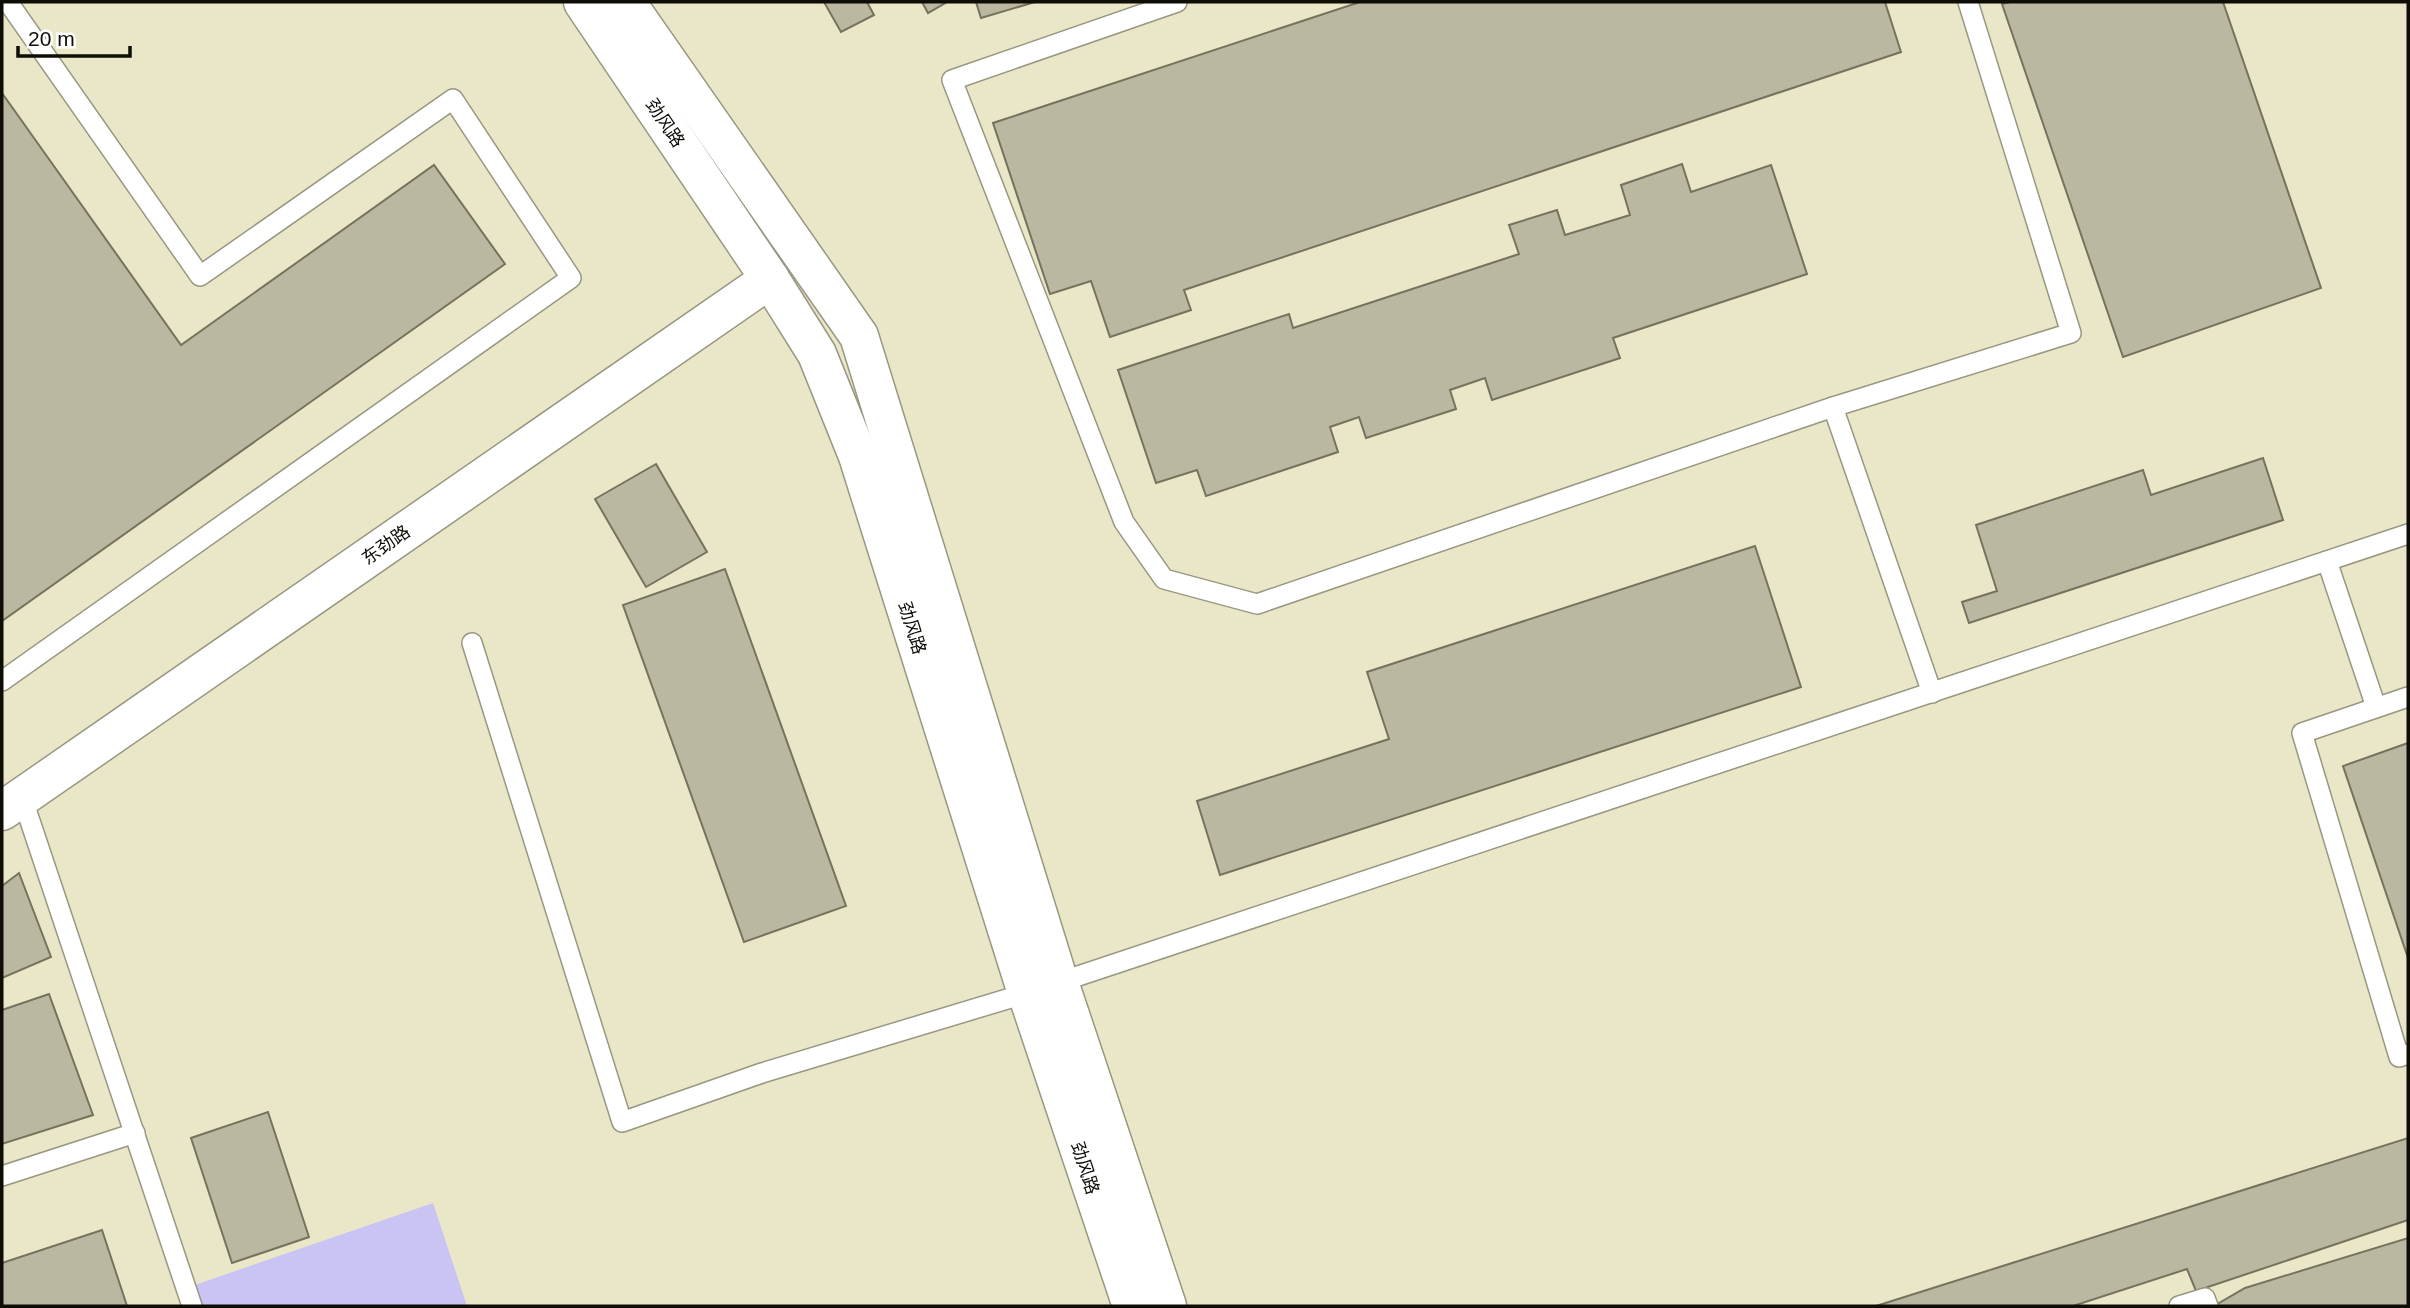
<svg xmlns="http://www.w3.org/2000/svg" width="2410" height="1308" viewBox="0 0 2410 1308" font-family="Helvetica,'Noto Sans SC',sans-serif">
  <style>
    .built { fill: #e9e7c7 }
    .green { fill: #c9c4f4 }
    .building { fill: #bab8a1; stroke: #75735e; stroke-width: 2 }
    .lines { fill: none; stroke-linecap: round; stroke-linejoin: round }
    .service-casing { stroke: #999781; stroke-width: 22 }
    .tertiary-casing { stroke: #999781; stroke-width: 41 }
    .service { stroke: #fff; stroke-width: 19 }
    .tertiary { stroke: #fff; stroke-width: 38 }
    .labels { text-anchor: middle; stroke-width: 5; stroke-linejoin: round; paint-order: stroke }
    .street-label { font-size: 18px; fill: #0e0d06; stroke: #fff }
  </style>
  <rect width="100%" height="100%" fill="#f1efd7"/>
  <rect class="built" x="2" y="2" width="2406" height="1304"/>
  <polygon class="green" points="433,1203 467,1306 192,1306 186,1288"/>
  <g class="building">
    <polygon points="824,2 867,2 874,15 841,32"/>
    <polygon points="922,2 947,2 928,13"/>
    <polygon points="976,2 1035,2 981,18"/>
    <polygon points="1360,2 1885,2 1901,52 1184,290 1191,310 1110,337 1091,281 1050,294 993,123"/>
    <polygon points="2010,2 2223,2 2321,288 2123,357 2002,4"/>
    <polygon points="2,93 181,345 434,165 505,264 2,621"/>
    <polygon points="1682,164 1691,192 1771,165 1807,274 1613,338 1620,358 1492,400 1485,378 1450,390 1456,409 1366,438 1359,417 1330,427 1338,452 1206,496 1197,470 1156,483 1118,370 1289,314 1293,328 1519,254 1509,225 1557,210 1565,235 1630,215 1621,185"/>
    <polygon points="2263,458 2283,520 1969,623 1962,602 1997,591 1976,525 2143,470 2151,495"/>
    <polygon points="656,464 707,552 646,587 595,499"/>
    <polygon points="1755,546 1801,687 1220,875 1197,801 1389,739 1367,672"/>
    <polygon points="725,569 846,906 744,942 623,605"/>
    <polygon points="2408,743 2408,958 2343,766"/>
    <polygon points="19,873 51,957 2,978 2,886"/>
    <polygon points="49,994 93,1115 2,1144 2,1010"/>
    <polygon points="268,1112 309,1237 232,1263 191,1138"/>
    <polygon points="2408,1138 2408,1220 2196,1291 2187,1269 2073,1306 1876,1306"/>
    <polygon points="102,1230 127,1306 2,1306 2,1263"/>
    <polygon points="2408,1238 2408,1306 2214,1306 2245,1288"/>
  </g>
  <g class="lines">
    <defs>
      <g id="service">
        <polyline points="1177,2 952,80 1124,522 1164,579 1257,604 1833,407 2071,333 1968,2"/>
        <polyline points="1833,407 1932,693"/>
        <polyline points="2327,561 2376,707"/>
        <polyline points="472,643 622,1122 762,1073 1027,993 2408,534"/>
        <polyline points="2,681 571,278 453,99 200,276 8,2"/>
        <polyline points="2408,697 2302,733 2399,1057 2408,1054"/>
        <polyline points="22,797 192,1306"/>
        <polyline points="2,1176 135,1133"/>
        <polyline points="2179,1306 2205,1298 2208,1306"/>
      </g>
      <g id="tertiary">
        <polyline points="583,2 770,279 817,354 858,456 1027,993 1132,1306"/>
        <polyline points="626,2 859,336 1059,982 1167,1306"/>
        <polyline points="2,811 770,279"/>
      </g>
    </defs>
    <use href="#service" class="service-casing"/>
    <use href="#tertiary" class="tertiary-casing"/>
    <use href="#service" class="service"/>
    <use href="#tertiary" class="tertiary"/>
  </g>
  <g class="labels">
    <g class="street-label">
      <text transform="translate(665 123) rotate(56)" y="6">劲风路</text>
      <text transform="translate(386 545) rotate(-35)" y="6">东劲路</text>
      <text transform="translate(912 628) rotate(73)" y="6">劲风路</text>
      <text transform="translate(1085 1168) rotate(72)" y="6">劲风路</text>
    </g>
  </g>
  <rect width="2410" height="1308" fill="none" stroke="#0e0d06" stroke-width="7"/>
  <path d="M18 46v10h112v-10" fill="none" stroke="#0e0d06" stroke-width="3.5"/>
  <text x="28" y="46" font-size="21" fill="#0e0d06" stroke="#ffffff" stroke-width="5" paint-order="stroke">20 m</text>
</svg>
